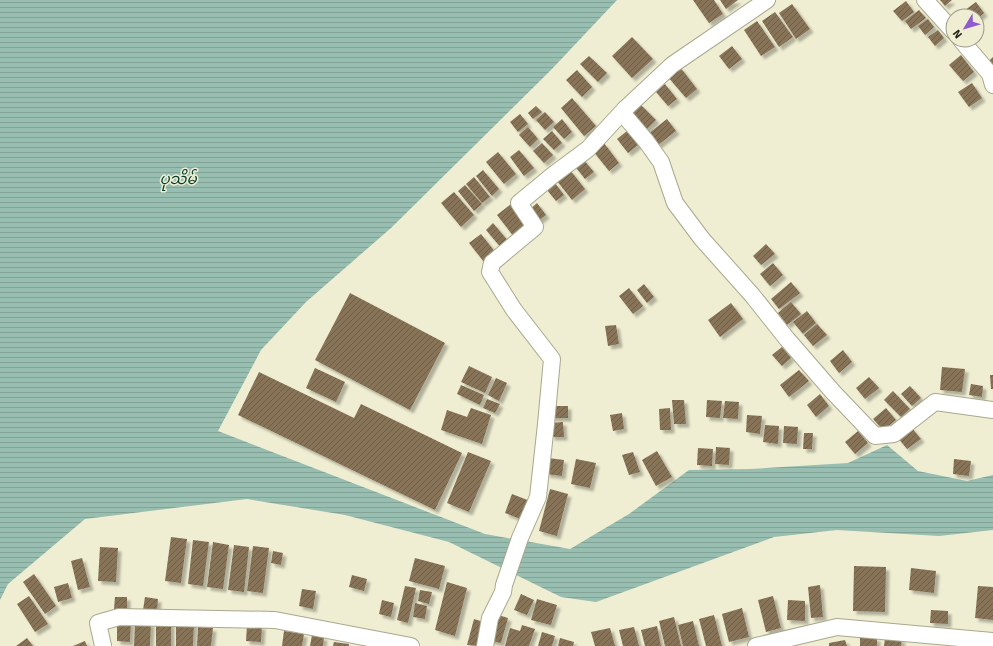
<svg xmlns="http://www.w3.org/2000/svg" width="993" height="646" viewBox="0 0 993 646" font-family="Signika,'Noto Sans Myanmar',sans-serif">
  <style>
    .water { fill: url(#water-rules) }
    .building { fill: url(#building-hatch); filter: url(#shadow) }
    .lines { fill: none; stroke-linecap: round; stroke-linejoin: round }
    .minor-casing { stroke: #a9a88e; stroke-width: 18 }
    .minor { stroke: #fff; stroke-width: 16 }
    .labels { text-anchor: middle; stroke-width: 3; stroke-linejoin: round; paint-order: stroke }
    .water-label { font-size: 15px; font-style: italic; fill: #043d2f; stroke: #efeed2 }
  </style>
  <defs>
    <pattern id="water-rules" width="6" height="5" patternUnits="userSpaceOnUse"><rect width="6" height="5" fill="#97beb0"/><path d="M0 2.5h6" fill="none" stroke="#82a396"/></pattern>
    <pattern id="building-hatch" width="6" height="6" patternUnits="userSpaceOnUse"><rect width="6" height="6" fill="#877359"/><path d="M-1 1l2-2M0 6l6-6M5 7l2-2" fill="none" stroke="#6e5e48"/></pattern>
    <filter id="shadow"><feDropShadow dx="3.5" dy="3.5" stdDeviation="1" flood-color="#0004"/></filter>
  </defs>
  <rect width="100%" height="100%" fill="#efeed2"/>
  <polygon class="water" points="0,0 617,0 551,70 391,228 306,302 261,350 218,431 485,534 570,549 629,514 689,470 750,469 848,463 887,445 918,471 967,481 993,475 993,530 939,536 837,530 774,537 596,602 561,597 449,542 345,515 247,499 85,519 8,584 0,600"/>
  <g class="building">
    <polygon points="693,0 714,0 723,14 709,23"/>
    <polygon points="720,0 738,0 726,9"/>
    <polygon points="940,0 952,0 945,6"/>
    <polygon points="906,1 914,12 902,21 893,11"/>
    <polygon points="976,2 984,13 977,19 977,16 963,16 961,13"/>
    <polygon points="792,4 810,29 796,39 779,13"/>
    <polygon points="919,10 926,18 911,29 905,21"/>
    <polygon points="775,12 793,37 779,47 762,21"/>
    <polygon points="928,19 934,27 925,35 918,26"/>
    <polygon points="757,21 775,47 761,56 744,30"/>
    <polygon points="938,30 944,38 935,46 928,37"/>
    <polygon points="632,37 653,59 632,78 612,56"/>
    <polygon points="732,46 742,59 729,69 719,56"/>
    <polygon points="961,55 974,72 963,81 949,65"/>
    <polygon points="589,56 607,73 598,82 580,64"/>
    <polygon points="993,57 993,66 989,61"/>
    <polygon points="680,67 697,89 686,98 668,77"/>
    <polygon points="577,70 592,87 582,97 566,80"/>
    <polygon points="972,83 982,98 969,107 958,92"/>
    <polygon points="665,84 677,99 668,106 656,92"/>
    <polygon points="572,98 596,126 584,136 561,108"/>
    <polygon points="640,104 656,120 645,131 629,114"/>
    <polygon points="536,106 542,112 533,119 528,113"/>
    <polygon points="545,112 554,122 545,130 536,120"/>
    <polygon points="520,114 528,124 518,132 510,122"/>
    <polygon points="562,119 572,132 564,139 553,127"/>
    <polygon points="667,119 676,131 658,145 648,134"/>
    <polygon points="528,127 538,139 530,147 519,135"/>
    <polygon points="552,131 562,143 554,150 543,139"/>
    <polygon points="627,131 638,145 628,153 617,139"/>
    <polygon points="542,143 553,155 544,163 533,151"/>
    <polygon points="604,143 619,163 609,171 593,151"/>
    <polygon points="519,150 534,168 524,176 510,157"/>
    <polygon points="498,152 516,174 504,184 486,162"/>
    <polygon points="582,158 594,172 585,179 573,164"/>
    <polygon points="483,170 499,189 492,196 476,176"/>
    <polygon points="570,170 585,189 572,200 557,181"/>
    <polygon points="474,177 490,197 482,203 466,184"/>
    <polygon points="555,183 564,195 556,201 547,190"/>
    <polygon points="465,185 482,204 474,211 458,191"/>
    <polygon points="454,192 474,215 461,227 441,203"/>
    <polygon points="537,203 546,215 537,222 528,211"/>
    <polygon points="511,204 528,226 514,237 497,215"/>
    <polygon points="493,223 509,242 502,249 486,230"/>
    <polygon points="481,234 496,253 484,262 469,243"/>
    <polygon points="766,244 775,254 761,265 753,256"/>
    <polygon points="773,263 783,275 770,286 760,274"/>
    <polygon points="791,282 800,293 779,309 771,299"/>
    <polygon points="644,284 654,297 647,303 637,290"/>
    <polygon points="629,288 643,306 633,314 619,296"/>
    <polygon points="350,293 445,343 410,410 315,360"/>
    <polygon points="791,302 801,314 787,325 778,313"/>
    <polygon points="731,303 743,319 720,337 708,320"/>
    <polygon points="807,311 816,323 803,334 793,322"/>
    <polygon points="817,324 827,335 813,346 804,335"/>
    <polygon points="616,325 619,344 608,346 605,326"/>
    <polygon points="782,347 791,358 782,366 772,355"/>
    <polygon points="843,350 852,362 839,373 830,361"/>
    <polygon points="469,366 492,377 485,393 461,382"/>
    <polygon points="942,367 965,369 962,392 940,390"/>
    <polygon points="315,368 345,382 336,402 306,388"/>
    <polygon points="799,370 809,381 789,397 780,385"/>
    <polygon points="259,372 354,418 361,404 462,453 435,510 238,415"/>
    <polygon points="990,375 993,375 993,389 991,389"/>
    <polygon points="869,377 879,388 865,399 856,388"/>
    <polygon points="496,378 507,383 499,401 488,395"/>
    <polygon points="971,384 983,386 982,397 969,395"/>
    <polygon points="461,385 484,395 480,405 457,394"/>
    <polygon points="910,386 921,398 912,406 901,394"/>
    <polygon points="893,391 910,409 901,417 884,400"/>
    <polygon points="820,394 829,406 816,417 807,405"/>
    <polygon points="487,399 500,404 495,413 483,408"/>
    <polygon points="672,400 684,400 686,424 674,424"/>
    <polygon points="707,400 722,401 720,418 706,417"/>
    <polygon points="725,401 739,402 738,419 723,418"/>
    <rect x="551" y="406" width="17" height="12"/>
    <polygon points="471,408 491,415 482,444 441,430 447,410 467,417"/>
    <polygon points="670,408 671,430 660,430 659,409"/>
    <polygon points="886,408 896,420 883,430 873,419"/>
    <polygon points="622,413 624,429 613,431 610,415"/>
    <polygon points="747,415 762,416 760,434 746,432"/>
    <polygon points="563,422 564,437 551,437 550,423"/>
    <polygon points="765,425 779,426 778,444 763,442"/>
    <polygon points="784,426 798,427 797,444 783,443"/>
    <polygon points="911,427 921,439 907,449 898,438"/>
    <polygon points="858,431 868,443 855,454 845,442"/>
    <polygon points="804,433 813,433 812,449 803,449"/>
    <polygon points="716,447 730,448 729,465 715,464"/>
    <polygon points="698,448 713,449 712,466 697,465"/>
    <polygon points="657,451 672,477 656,486 642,460"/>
    <polygon points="468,452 491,461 469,512 447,503"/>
    <polygon points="633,452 640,472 629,475 622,455"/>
    <polygon points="548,458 564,460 562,476 546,474"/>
    <polygon points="576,459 596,463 590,488 571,484"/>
    <polygon points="954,459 971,461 969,476 953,474"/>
    <polygon points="550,489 568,494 557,536 539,531"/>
    <polygon points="512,494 530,501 523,520 505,513"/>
    <polygon points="171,537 187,539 181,583 165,581"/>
    <polygon points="193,540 209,542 203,586 188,584"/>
    <polygon points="213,542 229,545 223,589 207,587"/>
    <polygon points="234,545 249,547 244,592 228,590"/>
    <polygon points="253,546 269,548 263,593 247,591"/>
    <polygon points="100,547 118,548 116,582 98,581"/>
    <polygon points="273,551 283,553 281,565 271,563"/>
    <polygon points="82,558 90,587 78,590 71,561"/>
    <polygon points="415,558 445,566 439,589 409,581"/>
    <polygon points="854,566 886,567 885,612 853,611"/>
    <polygon points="911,568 936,571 934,593 909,590"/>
    <polygon points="34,574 56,606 45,614 23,582"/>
    <polygon points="352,575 367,579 364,591 349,587"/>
    <polygon points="447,582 467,588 455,636 435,630"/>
    <polygon points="68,583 72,598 58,602 54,587"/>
    <polygon points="820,585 823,617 811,618 808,587"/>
    <polygon points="405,586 416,588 408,623 397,620"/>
    <polygon points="978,586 993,587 993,620 975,618"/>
    <polygon points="302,589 316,591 313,609 299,606"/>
    <polygon points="420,590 432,592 429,604 418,601"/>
    <polygon points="521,594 534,600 527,615 514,610"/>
    <polygon points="29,596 48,624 35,632 17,604"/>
    <polygon points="773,596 781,628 766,632 758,600"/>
    <polygon points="115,597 127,597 127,609 114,609"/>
    <polygon points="145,597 158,599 157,611 143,610"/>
    <polygon points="537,599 557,605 551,625 531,620"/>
    <polygon points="382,600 394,603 391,617 379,614"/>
    <polygon points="788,600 805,601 805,621 787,620"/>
    <polygon points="415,603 427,606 425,619 413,617"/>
    <polygon points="742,608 749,637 729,642 722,614"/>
    <polygon points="931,610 948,611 948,624 930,623"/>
    <polygon points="495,614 508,618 501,643 487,640"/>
    <polygon points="714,615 722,646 706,646 699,619"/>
    <polygon points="674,617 681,646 665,646 659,621"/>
    <polygon points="474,619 487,623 481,646 467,645"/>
    <polygon points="176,621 194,621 193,646 176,646"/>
    <polygon points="693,621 699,646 683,646 678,625"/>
    <polygon points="117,622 131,622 130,642 117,641"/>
    <rect x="156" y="622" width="15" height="24"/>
    <polygon points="135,623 151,623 150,646 134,646"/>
    <polygon points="247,625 262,626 261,642 246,641"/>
    <polygon points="522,625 535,629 529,646 505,646 510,628 520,631"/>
    <polygon points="657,626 661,646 645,646 641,630"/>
    <polygon points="198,627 213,628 211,646 197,646"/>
    <polygon points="634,627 639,646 623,646 619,630"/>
    <polygon points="610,628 615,646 595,646 591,632"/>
    <polygon points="284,631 304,634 302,646 282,646"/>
    <polygon points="542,632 555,636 552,646 538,646"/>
    <polygon points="312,635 324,637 323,646 310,646"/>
    <polygon points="860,637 877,638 877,646 860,646"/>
    <polygon points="27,638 33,646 16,646"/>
    <polygon points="560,638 574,642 573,646 558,646"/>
    <polygon points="885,638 902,639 901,646 884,646"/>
    <polygon points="845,640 847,646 829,646 829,643"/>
    <polygon points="85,641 87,646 73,646"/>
    <polygon points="334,642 349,644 349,646 333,646"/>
  </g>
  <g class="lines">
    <defs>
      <g id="minor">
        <polyline points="925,0 953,31"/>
        <polyline points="961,40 990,74 993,85"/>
        <polyline points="625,109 624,115 646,141 661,162 675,203 702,239 752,295 787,339 833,392 875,436 894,434 935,402 993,410"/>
        <polyline points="103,646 98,623 119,617 275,620 411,646"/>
        <polyline points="485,646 490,618 503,592 504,585 520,538 538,497 546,424 552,359 514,310 490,272 492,263 535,227 519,203 553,175 588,149 625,109 672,65 767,0"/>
        <polyline points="756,646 837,627 993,641"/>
      </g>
    </defs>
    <use href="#minor" class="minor-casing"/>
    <use href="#minor" class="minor"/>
  </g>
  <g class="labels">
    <g class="water-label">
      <text x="178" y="184">ပုသိမ်</text>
    </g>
  </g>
  <g transform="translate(965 28) rotate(232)"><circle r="19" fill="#efeed2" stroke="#9b9a86"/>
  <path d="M0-3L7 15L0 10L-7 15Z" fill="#905ad2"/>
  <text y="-6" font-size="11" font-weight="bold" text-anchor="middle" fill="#1d1d13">N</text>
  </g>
</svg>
